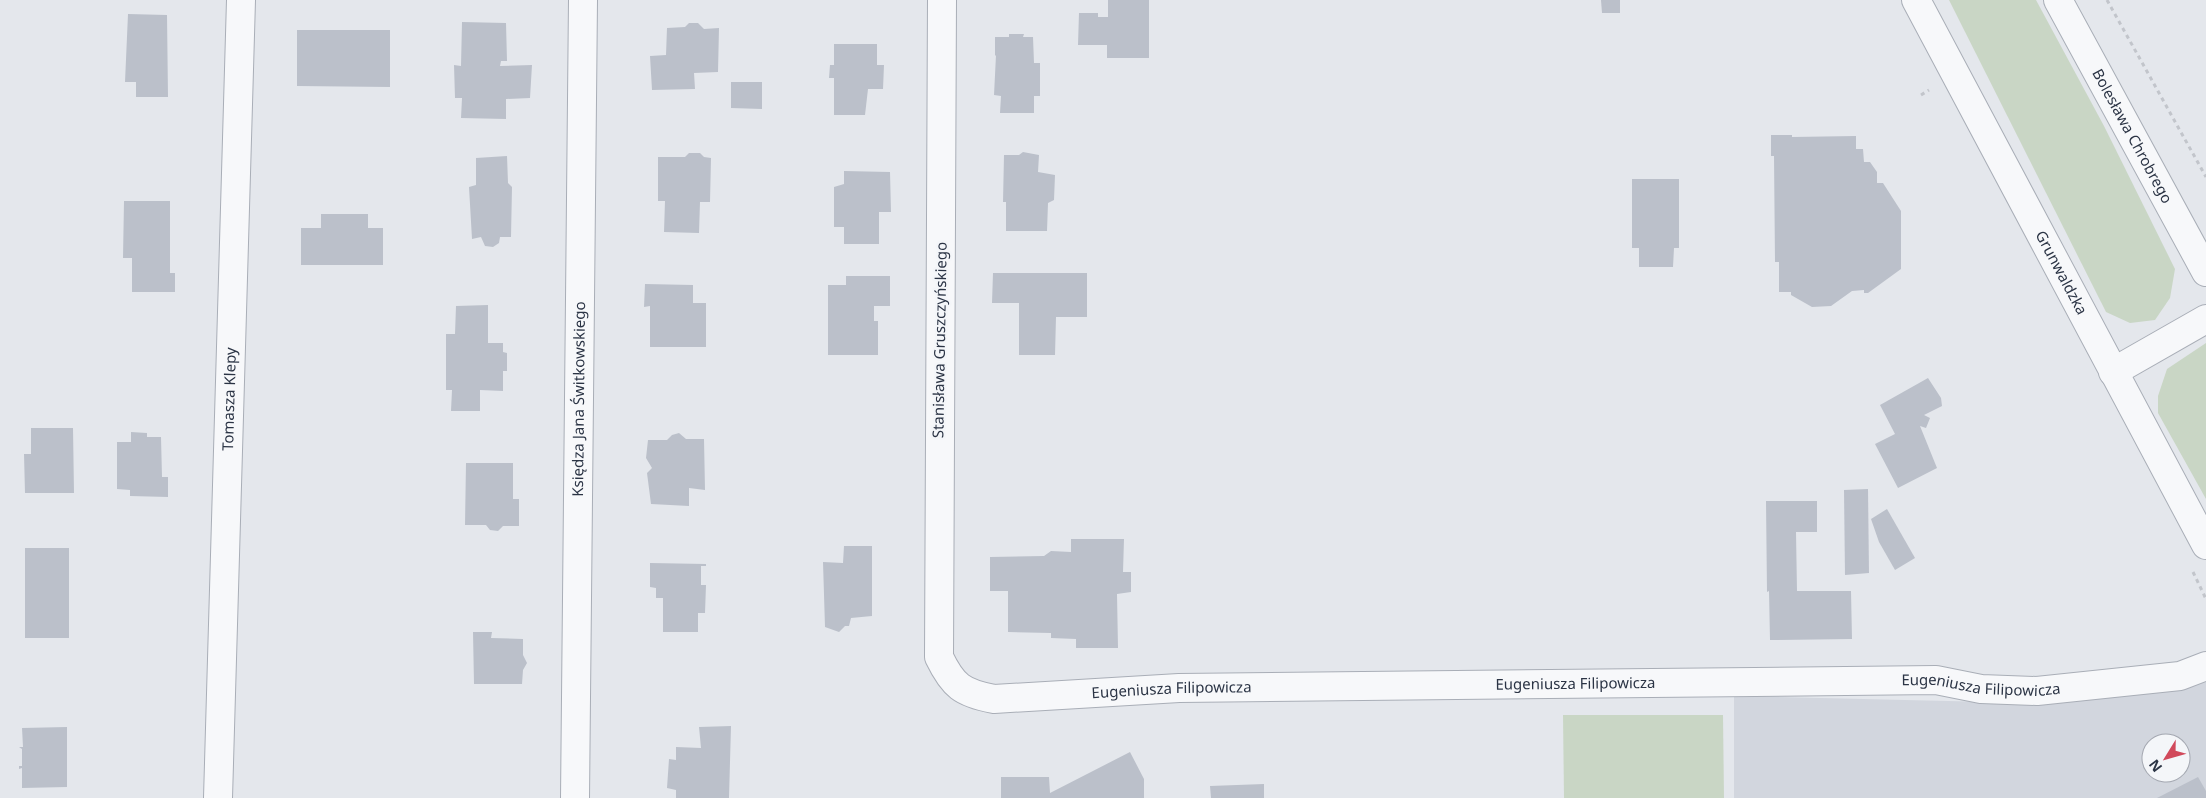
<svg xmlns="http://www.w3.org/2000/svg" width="2206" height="798" viewBox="0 0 2206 798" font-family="'Noto Sans',sans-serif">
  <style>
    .built { fill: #d2d6de; fill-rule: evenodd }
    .green { fill: #c9d6c5 }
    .building { fill: #bbc0ca }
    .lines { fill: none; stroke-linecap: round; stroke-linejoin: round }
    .minor-casing { stroke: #a9aeb7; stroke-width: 30 }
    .path { stroke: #c2c5cb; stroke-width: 3; stroke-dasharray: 4 4; stroke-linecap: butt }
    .minor { stroke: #f7f8fa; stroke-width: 28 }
    .labels { text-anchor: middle; stroke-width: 5; stroke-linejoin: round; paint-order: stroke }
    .street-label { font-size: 15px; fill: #2b3445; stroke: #f4f6f9 }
  </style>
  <rect width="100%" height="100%" fill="#e4e7ec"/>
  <path class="built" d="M2206,671V798H1734V696L1990,702ZM2151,743H2181V773H2151Z"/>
  <g class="green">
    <polygon points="1949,0 2036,0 2104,126 2175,269 2170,298 2155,320 2130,323 2106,312"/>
    <polygon points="2206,343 2206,499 2158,413 2158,396 2167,369"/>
    <polygon points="1563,715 1723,715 1724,798 1564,798"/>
  </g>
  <g class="building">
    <polygon points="1108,0 1149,0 1149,58 1107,58 1107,45 1078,45 1079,13 1098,13 1098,17 1108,17"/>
    <polygon points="1601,0 1620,0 1620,13 1602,13"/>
    <polygon points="128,14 167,15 168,97 136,97 136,82 125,82"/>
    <polygon points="462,22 506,23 507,61 501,61 500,66 532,65 530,98 506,99 506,119 461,118 462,98 455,98 454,65 461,66"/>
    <polygon points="689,23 698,23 704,29 719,28 718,72 694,73 695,89 652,90 650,56 666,55 667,28 685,27"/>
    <polygon points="297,30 390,30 390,87 297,86"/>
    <polygon points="1009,34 1024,34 1023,37 1033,37 1034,63 1040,63 1040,96 1034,96 1034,113 1000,113 1001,96 994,95 996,55 995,56 995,37 1009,37"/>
    <polygon points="834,44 877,44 877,65 884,65 883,89 868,89 865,115 834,115 834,78 829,78 830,65 834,65"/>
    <polygon points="731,82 762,82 762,109 731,108"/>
    <polygon points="1771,135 1792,135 1792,137 1856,136 1856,149 1863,149 1864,162 1870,162 1877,172 1877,183 1883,183 1901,211 1901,269 1868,293 1864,293 1864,290 1852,291 1831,306 1812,307 1791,295 1791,292 1779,292 1779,262 1775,262 1774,156 1771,156"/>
    <polygon points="1023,152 1039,155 1038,172 1055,175 1054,200 1048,203 1047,231 1006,231 1006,202 1003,202 1004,155 1019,155"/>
    <polygon points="689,153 700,153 704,157 711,158 710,202 700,202 699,233 664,232 665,201 658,201 658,157 685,157"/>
    <polygon points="507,156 508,183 512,187 511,237 500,237 499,243 493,247 485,246 481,237 472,239 469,187 476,185 476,158"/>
    <polygon points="844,171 890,172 891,212 879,212 879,244 844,244 844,227 834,227 834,187 844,184"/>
    <polygon points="1632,179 1679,179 1679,248 1674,248 1673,267 1639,267 1639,248 1632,248"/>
    <polygon points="124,201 170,201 170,273 175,273 175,292 132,292 132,258 123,258"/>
    <polygon points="321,214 368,214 368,228 383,228 383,265 301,265 301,228 321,228"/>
    <polygon points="993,273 1087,273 1087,317 1056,317 1055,355 1019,355 1019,303 992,303"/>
    <polygon points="846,276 890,276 890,306 874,306 874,321 878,321 878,355 828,355 828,285 846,285"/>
    <polygon points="645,284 693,285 693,303 706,303 706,347 650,347 650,306 644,307"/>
    <polygon points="488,305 488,343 503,343 503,352 507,353 507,371 503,371 503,391 480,390 480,411 451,411 452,390 446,390 446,334 455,334 456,306"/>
    <polygon points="1928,378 1941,398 1942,406 1924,415 1930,418 1926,428 1920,426 1937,468 1898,488 1875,444 1895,434 1880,405"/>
    <polygon points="31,428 73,428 74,493 25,493 24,454 31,454"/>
    <polygon points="131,432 147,433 147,437 161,437 162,477 168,477 168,497 130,496 130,490 117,489 117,442 131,442"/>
    <polygon points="679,433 686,439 704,439 705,490 689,488 689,506 651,504 647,473 652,468 646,458 648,440 667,440 672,435"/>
    <polygon points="466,463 513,463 513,499 519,499 519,526 503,526 498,531 490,530 486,525 465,525"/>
    <polygon points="1868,489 1869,573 1845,575 1844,490"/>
    <polygon points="1766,501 1817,501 1817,532 1796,532 1797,591 1851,591 1852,639 1770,640 1769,591 1767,592"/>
    <polygon points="1887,509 1915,558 1895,570 1879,542 1871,519"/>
    <polygon points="1071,539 1124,539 1123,572 1131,572 1131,592 1117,594 1118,648 1076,648 1076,639 1051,638 1051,633 1008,632 1008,591 990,591 990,557 1044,556 1051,551 1071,552"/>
    <polygon points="844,546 872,546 872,616 851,618 849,626 845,626 839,632 825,627 823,562 843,563"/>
    <rect x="25" y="548" width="44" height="90"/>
    <polygon points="650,563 706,564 706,566 701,566 701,585 706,585 705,613 698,613 698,632 663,632 663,598 656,598 656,588 650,587"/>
    <polygon points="473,632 492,632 491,638 523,639 523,655 527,663 523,670 522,684 474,684"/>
    <polygon points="731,726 729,798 676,798 676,790 667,788 669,759 676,760 676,747 701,748 699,727"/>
    <polygon points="67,727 67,787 22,788 22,768 19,769 19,766 22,766 22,749 19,747 23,747 22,728"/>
    <polygon points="1130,752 1144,779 1144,798 1001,798 1001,777 1049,777 1050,793"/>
    <polygon points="2198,777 2206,791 2206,798 2157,798"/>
    <polygon points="1264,784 1264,798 1211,798 1210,786"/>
  </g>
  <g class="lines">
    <defs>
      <g id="minor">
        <path id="s1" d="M942,0L939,657C953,686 962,693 994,699L1179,688L1936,680L1981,689L2037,691L2180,676L2206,666"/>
        <path id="s2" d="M1916,0L2206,545"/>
        <path id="s3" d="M2058,0L2206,272"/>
        <polyline points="2113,372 2206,319"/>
        <path id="s4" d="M218,798L241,0"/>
        <path id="s5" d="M575,798L583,0"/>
      </g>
    </defs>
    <use href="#minor" class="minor-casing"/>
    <g class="path">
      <polyline points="2107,0 2206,177"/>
      <polyline points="1921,95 1929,90"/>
      <polyline points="2193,572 2206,599"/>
    </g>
    <use href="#minor" class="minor"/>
  </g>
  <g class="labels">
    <g class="street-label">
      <text dy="5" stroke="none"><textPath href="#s3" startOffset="155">Bolesława Chrobrego</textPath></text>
      <text dy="5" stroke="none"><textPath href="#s2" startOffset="309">Grunwaldzka</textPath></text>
      <text transform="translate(940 340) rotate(-89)" y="5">Stanisława Gruszczyńskiego</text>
      <text dy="5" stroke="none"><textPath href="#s4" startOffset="399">Tomasza Klepy</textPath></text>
      <text dy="5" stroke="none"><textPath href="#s5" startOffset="399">Księdza Jana Świtkowskiego</textPath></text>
      <text dy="5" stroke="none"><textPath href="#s1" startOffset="1312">Eugeniusza Filipowicza</textPath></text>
      <text dy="5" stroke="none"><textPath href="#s1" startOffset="1718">Eugeniusza Filipowicza</textPath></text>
      <text dy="5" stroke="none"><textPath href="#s1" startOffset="908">Eugeniusza Filipowicza</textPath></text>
    </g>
  </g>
  <g transform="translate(2166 758) rotate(233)"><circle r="24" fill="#f4f6f9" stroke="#a4a8b1"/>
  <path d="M0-4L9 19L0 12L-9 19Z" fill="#d1495b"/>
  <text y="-8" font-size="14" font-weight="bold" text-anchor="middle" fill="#2b3445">N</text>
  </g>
</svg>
